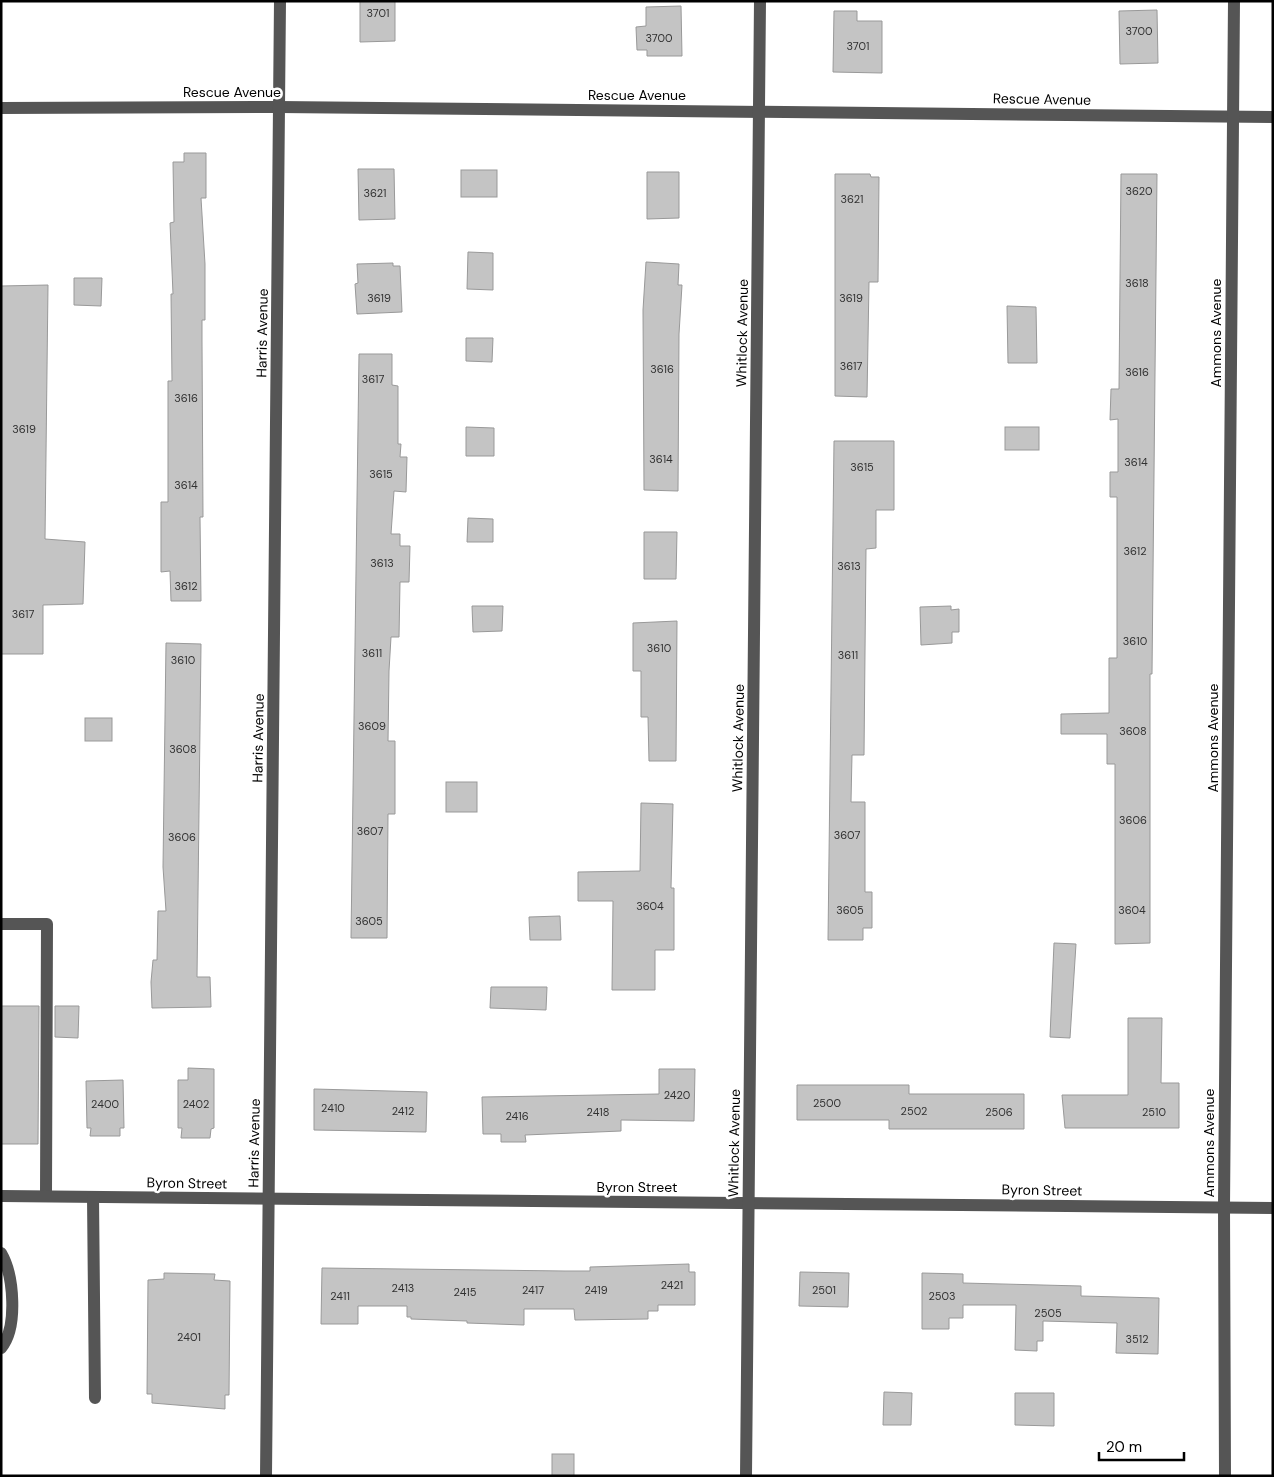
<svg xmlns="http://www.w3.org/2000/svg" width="1274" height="1477" viewBox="0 0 1274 1477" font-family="'DM Sans',sans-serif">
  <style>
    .building { fill: #c4c4c4; stroke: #999 }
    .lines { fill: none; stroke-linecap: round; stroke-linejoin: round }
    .minor { stroke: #555; stroke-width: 12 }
    .labels { text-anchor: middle; stroke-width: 5; stroke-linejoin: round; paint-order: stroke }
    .number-label { font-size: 11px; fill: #313131 }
    .street-label { font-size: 14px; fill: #000; stroke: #fff }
  </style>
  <rect width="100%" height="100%" fill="#fff"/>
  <g class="building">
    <polygon points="360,1 395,1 395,41 360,42"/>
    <polygon points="681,6 682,56 647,56 647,50 637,50 636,27 646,26 646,7"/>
    <polygon points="1157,10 1158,63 1120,64 1119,11"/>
    <polygon points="834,11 857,11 857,21 882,21 882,73 833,72"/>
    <polygon points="184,153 206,153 206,198 201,198 205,264 205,320 202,320 202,341 203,517 200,517 201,601 171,601 170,571 161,572 161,502 168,502 168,381 172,381 171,294 173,294 170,223 174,222 173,162 184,162"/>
    <polygon points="358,169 394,169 395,219 359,220"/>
    <rect x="461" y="170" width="36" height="27"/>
    <polygon points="647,172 679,172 679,218 647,219"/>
    <polygon points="835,174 870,174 871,177 879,177 878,282 869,282 867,397 835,396"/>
    <polygon points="1121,174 1157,174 1152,674 1150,674 1150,943 1115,944 1115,764 1107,764 1107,734 1061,734 1061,714 1109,713 1109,658 1117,658 1117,497 1110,497 1110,472 1118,472 1118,419 1110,420 1111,389 1119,389"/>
    <polygon points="468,252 493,253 493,290 467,289"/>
    <polygon points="646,262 679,264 678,285 682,285 679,334 678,491 644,490 643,310"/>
    <polygon points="393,263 393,266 400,266 402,312 357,314 355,284 358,283 357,264"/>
    <polygon points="74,278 102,278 101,306 74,305"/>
    <polygon points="48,285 45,539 85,542 83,604 43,605 43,654 1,654 1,286"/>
    <polygon points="1007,306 1036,307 1037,363 1008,363"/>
    <polygon points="466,338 493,338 492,362 466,361"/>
    <polygon points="359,354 392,354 392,385 398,386 398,444 401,444 400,457 407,457 406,492 394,491 391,534 400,534 400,546 410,546 409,582 400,582 399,637 391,637 389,671 388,741 395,741 395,814 388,814 387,938 351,938"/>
    <polygon points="466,427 494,428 494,456 466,456"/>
    <rect x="1005" y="427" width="34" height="23"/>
    <polygon points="834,441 894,441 894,510 876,510 876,548 866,549 864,755 852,755 851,802 865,802 865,892 872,892 872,928 863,928 863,940 828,940"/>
    <polygon points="468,518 493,519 493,542 467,542"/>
    <polygon points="644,532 677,532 676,579 644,579"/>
    <polygon points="472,606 503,606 502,631 473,632"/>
    <polygon points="951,606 951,610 959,609 959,632 952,632 952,643 921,645 920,607"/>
    <polygon points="677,621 676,761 649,761 648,717 641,717 641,671 633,671 633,623"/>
    <polygon points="166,643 201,644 197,977 210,977 211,1007 152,1008 151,982 153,960 157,960 158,911 166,911 163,867"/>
    <rect x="85" y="718" width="27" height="23"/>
    <rect x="446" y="782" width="31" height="30"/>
    <polygon points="641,803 673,804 671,888 674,888 674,950 655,950 655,990 612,990 613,901 578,901 578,872 640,871"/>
    <polygon points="560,916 561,940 530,940 529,917"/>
    <polygon points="1054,943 1076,944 1070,1038 1050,1037"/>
    <polygon points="491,987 547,987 546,1010 490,1008"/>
    <polygon points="1,1006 39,1006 38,1144 1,1144"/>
    <polygon points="55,1006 79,1006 78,1038 55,1037"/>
    <polygon points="1128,1018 1162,1018 1161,1083 1179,1083 1179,1128 1065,1128 1062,1095 1128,1095"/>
    <polygon points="188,1068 214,1069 214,1128 211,1129 210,1138 181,1138 182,1128 178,1128 178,1080 188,1080"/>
    <polygon points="659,1069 695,1069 694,1121 621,1120 621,1131 525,1135 526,1142 501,1142 501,1134 483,1134 482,1097 659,1094"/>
    <polygon points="123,1080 124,1128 120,1128 120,1136 90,1136 91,1128 87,1128 86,1081"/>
    <polygon points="797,1085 909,1085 909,1094 1024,1094 1024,1129 889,1129 889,1120 797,1120"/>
    <polygon points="314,1089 427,1092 426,1132 314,1130"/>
    <polygon points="689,1264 689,1272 695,1272 695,1305 658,1305 658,1311 648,1311 648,1319 575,1320 574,1309 524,1309 524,1325 467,1323 467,1321 411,1319 411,1317 407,1317 407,1306 358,1306 358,1324 321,1324 322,1268 565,1271 590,1271 590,1267"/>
    <polygon points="800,1272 849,1273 848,1307 799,1306"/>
    <polygon points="164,1273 215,1274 214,1280 230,1281 229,1395 225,1395 225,1409 152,1403 152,1394 147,1394 148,1280 164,1279"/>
    <polygon points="922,1273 963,1274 963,1283 1081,1286 1081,1296 1159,1298 1158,1354 1116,1353 1117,1323 1043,1321 1043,1341 1037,1341 1037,1351 1015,1350 1016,1305 963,1305 963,1318 949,1318 949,1329 922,1329"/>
    <polygon points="884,1392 912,1393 911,1425 883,1425"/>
    <polygon points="1015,1393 1054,1393 1054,1426 1015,1425"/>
    <rect x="552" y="1454" width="22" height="22"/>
  </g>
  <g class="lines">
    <g class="minor">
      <polyline points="1,108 279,107 1273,117"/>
      <polyline points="1,924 47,924 46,1196"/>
      <polyline points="1,1196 1273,1208"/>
      <polyline points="93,1197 95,1398"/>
      <path d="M1,1253C14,1275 18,1328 1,1348"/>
      <polyline points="266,1476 280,1"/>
      <polyline points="746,1476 760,1"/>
      <polyline points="1225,1476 1224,1207 1234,1"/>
    </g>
  </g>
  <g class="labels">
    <g class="number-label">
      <text x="378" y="17">3701</text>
      <text x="1139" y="35">3700</text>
      <text x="659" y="42">3700</text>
      <text x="858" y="50">3701</text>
      <text x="1139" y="195">3620</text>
      <text x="375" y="197">3621</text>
      <text x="852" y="203">3621</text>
      <text x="1137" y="287">3618</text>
      <text x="379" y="302">3619</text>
      <text x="851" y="302">3619</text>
      <text x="851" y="370">3617</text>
      <text x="662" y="373">3616</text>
      <text x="1137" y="376">3616</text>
      <text x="373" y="383">3617</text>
      <text x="186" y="402">3616</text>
      <text x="24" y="433">3619</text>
      <text x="661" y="463">3614</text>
      <text x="1136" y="466">3614</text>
      <text x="862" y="471">3615</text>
      <text x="381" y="478">3615</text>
      <text x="186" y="489">3614</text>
      <text x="1135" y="555">3612</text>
      <text x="382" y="567">3613</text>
      <text x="849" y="570">3613</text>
      <text x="186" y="590">3612</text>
      <text x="23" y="618">3617</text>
      <text x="1135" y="645">3610</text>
      <text x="659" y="652">3610</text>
      <text x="372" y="657">3611</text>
      <text x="848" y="659">3611</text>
      <text x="183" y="664">3610</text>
      <text x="372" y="730">3609</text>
      <text x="1133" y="735">3608</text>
      <text x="183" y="753">3608</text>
      <text x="1133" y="824">3606</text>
      <text x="370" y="835">3607</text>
      <text x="847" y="839">3607</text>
      <text x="182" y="841">3606</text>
      <text x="650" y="910">3604</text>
      <text x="850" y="914">3605</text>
      <text x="1132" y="914">3604</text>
      <text x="369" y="925">3605</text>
      <text x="677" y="1099">2420</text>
      <text x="827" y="1107">2500</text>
      <text x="105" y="1108">2400</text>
      <text x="196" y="1108">2402</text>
      <text x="333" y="1112">2410</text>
      <text x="403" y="1115">2412</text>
      <text x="914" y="1115">2502</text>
      <text x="598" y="1116">2418</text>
      <text x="999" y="1116">2506</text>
      <text x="1154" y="1116">2510</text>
      <text x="517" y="1120">2416</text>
      <text x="672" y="1289">2421</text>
      <text x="403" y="1292">2413</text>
      <text x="533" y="1294">2417</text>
      <text x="596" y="1294">2419</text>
      <text x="824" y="1294">2501</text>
      <text x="465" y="1296">2415</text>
      <text x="340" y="1300">2411</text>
      <text x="942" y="1300">2503</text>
      <text x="1048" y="1317">2505</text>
      <text x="189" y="1341">2401</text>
      <text x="1137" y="1343">3512</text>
    </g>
    <g class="street-label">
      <text x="232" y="97">Rescue Avenue</text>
      <text x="637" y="100">Rescue Avenue</text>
      <text transform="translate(1042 99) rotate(1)" y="5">Rescue Avenue</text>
      <text transform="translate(262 333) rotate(-89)" y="5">Harris Avenue</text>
      <text transform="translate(742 333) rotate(-89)" y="5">Whitlock Avenue</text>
      <text transform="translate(1216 333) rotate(-90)" y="5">Ammons Avenue</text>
      <text transform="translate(258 738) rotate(-89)" y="5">Harris Avenue</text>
      <text transform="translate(738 738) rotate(-89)" y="5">Whitlock Avenue</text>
      <text transform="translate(1213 738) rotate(-90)" y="5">Ammons Avenue</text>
      <text transform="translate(254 1143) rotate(-89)" y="5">Harris Avenue</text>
      <text transform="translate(734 1143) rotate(-89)" y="5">Whitlock Avenue</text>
      <text transform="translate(1209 1143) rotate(-90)" y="5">Ammons Avenue</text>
      <text transform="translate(187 1183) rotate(1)" y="5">Byron Street</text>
      <text x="637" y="1192">Byron Street</text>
      <text transform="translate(1042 1190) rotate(1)" y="5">Byron Street</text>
    </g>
  </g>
  <rect width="1274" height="1477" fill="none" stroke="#000000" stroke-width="5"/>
  <path d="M1099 1452v8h85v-8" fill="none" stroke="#000000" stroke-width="2.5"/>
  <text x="1106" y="1452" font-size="15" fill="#000000" stroke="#ffffff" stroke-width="4" paint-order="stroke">20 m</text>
</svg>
